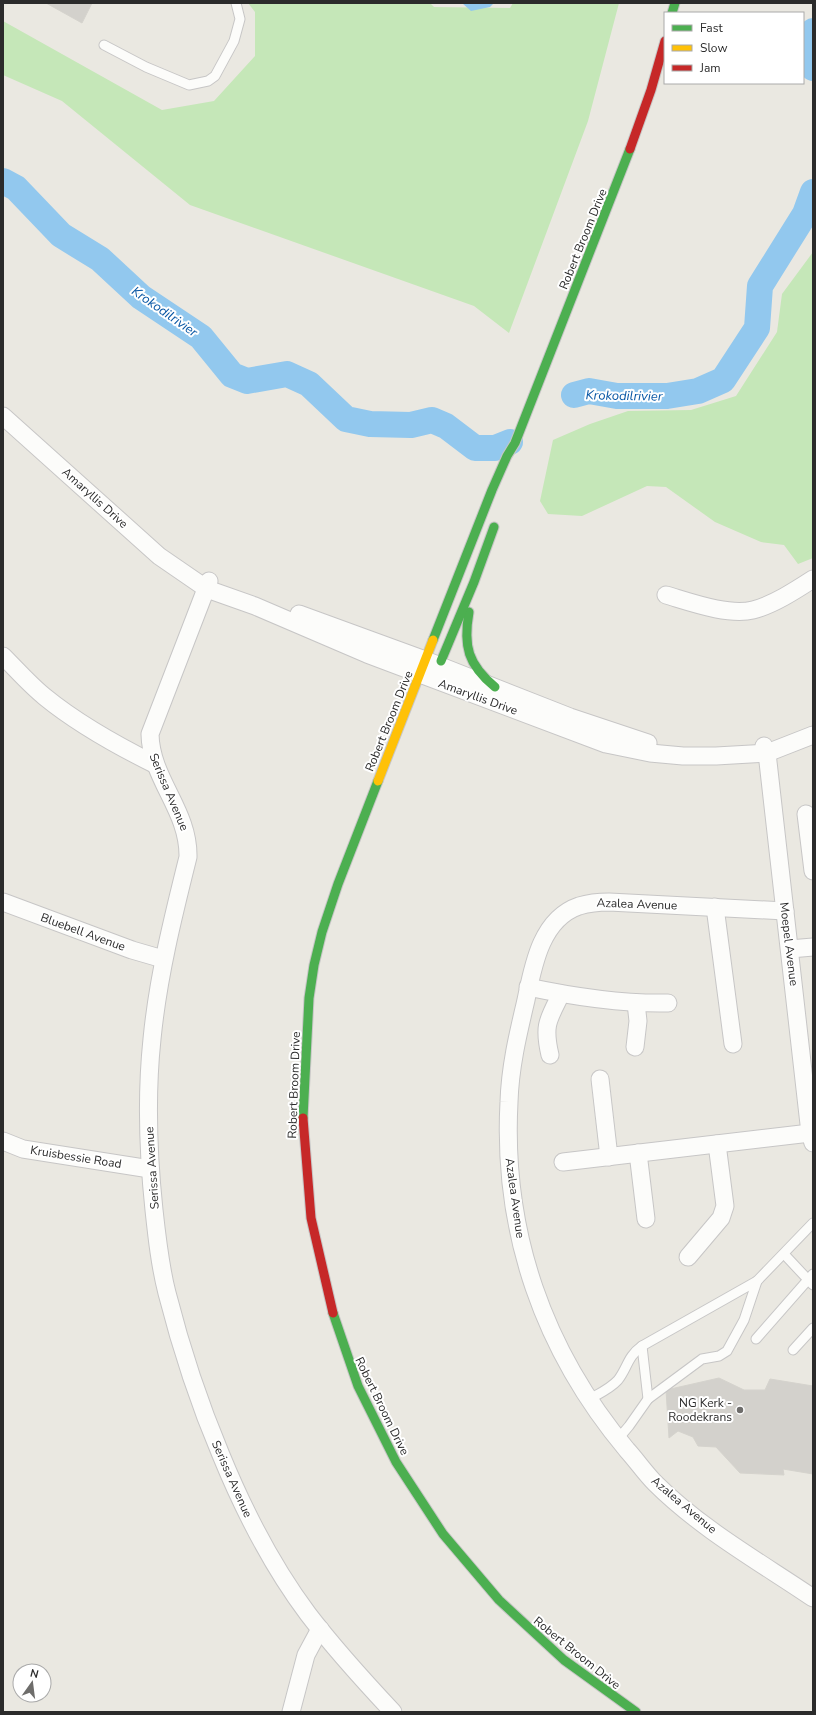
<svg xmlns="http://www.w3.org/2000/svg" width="816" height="1715" viewBox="0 0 816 1715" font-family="'Nunito Sans',sans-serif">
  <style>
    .green { fill: #c5e7b8 }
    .water { fill: #92c8ee }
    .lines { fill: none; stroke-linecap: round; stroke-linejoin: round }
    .river { stroke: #92c8ee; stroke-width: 26 }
    .building { fill: #d3d1cc; stroke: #d5d3cd }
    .lane-casing { stroke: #c7c6c6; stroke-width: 11 }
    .street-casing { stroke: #c7c6c6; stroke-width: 19 }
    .fast-casing { stroke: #c7c6c6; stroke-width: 11 }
    .slow-casing { stroke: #c7c6c6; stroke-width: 11 }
    .jam-casing { stroke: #c7c6c6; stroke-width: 11 }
    .lane { stroke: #fcfcfa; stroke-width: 9 }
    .street { stroke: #fcfcfa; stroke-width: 17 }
    .fast { stroke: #4caf50; stroke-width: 9 }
    .slow { stroke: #ffc107; stroke-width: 9 }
    .jam { stroke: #c62828; stroke-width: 9 }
    .poi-dot { fill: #6e6d6b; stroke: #fff; stroke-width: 1.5 }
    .labels { text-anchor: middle; stroke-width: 4; stroke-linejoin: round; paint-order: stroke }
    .street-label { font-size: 12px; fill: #2b2b2b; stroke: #fff }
    .poi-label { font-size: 12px; fill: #2b2b2b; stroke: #fff; text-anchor: end }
    .water-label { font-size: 13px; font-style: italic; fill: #0756a4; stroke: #fff }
  </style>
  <rect width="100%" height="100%" fill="#eae8e1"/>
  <g class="green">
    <polygon points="248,3 430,3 434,7 510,8 513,3 619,3 588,121 509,333 474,306 190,205 62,101 3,75 3,21 162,110 214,101 255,56 255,12"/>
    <polygon points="813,252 813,558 798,564 784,545 761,542 715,522 666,487 647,486 582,516 548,514 540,501 553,440 590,424 628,411 691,410 736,396 777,332 782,294"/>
  </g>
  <polygon class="water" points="462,3 494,3 490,7 471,11"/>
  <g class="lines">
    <g class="river">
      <polyline points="813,31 810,60 813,68"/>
      <polyline points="3,181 16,188 61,235 100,259 141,297 201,337 232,375 247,381 287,374 309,384 346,419 370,424 411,425 432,420 446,426 475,448 495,448 510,442"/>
      <polyline points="574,395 589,391 617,396 667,396 698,391 723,380 757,328 760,286 805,214 813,192"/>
    </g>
  </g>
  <g class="building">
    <polygon points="46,3 92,3 82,23"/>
    <polygon points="719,1378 744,1390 765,1390 770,1379 813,1386 813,1474 783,1469 784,1475 740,1473 716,1447 698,1446 693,1437 678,1431 669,1438 666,1390"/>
  </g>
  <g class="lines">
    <defs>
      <g id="lane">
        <polyline points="104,45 146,67 189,85 208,81 215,76 234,41 240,19 236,3"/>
        <polyline points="784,1254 813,1285"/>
        <polyline points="756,1339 813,1274"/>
        <polyline points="642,1346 648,1399"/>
        <polyline points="793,1350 813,1328"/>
        <path d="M588,1400C598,1394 610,1389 618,1380C628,1367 627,1357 642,1346L757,1281L813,1223"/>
        <polyline points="618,1439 629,1426 648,1399 702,1359 719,1356 727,1351 744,1320 757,1281"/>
      </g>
      <g id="street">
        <polyline points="3,416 159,556 207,589 255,606 367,654 606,744 650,753 683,756 716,756 767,753 813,735"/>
        <path d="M209,581L150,734C151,780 189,810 188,857C173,917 158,977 152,1039C146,1096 148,1153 154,1210C157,1238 160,1266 167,1293C181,1348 199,1403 221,1455C244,1511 272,1566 308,1614C334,1648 363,1680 393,1712"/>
        <path d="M666,595C690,602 728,616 753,610C773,605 796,590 813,579"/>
        <polyline points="299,614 425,660 570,717 648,743"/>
        <path d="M3,656C17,670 30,685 45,697C78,724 116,745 154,764"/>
        <polyline points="764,746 767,753 810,1133 813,1143"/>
        <polyline points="806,814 813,871"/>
        <polyline points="3,902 132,950 163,959"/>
        <polyline points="715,907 733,1044"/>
        <path d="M785,911L609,902C599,902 589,903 579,906C541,919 533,966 526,1000C518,1034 510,1067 509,1102C502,1233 544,1351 627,1450C637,1461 645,1473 655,1483C701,1529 760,1562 813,1598"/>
        <polyline points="790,949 813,947"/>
        <path d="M528,987C575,997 621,1004 668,1003"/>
        <polyline points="635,1047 638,1021 636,1003"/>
        <path d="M550,1055C543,1025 548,1020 561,994"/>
        <polyline points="600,1079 609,1157"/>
        <polyline points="3,1141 23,1149 150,1169"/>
        <polyline points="638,1153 646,1219"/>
        <polyline points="563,1162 810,1133"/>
        <polyline points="688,1257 721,1218 725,1206 717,1144"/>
        <polyline points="291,1712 306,1655 320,1629"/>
      </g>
      <g id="fast">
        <polyline points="672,13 675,3"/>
        <path d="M469,612C463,646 468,665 495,687"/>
        <polyline points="433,640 492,490 507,456 515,443 630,149"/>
        <polyline points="441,661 474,582 494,527"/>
        <polyline points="303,1118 309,998 314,965 322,932 338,884 378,781"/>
        <polyline points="333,1313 358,1386 396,1462 443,1534 499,1600 564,1660 636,1712"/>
      </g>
      <polyline id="slow" points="378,781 433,640"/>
      <g id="jam">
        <polyline points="630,149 651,90 665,41"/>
        <polyline points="303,1118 311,1218 333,1313"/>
      </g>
    </defs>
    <use href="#lane" class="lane-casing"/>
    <use href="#street" class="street-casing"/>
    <use href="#fast" class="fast-casing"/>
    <use href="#slow" class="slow-casing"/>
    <use href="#jam" class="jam-casing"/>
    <use href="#lane" class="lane"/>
    <use href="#street" class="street"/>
    <use href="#fast" class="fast"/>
    <use href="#slow" class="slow"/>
    <use href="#jam" class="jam"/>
  </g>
  <circle class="poi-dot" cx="740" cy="1410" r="4"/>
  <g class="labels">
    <g class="street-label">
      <text transform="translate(583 239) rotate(-68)" y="4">Robert Broom Drive</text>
      <text transform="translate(95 498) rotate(42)" y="4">Amaryllis Drive</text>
      <text transform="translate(478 697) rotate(20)" y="4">Amaryllis Drive</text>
      <text transform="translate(389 721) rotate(-68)" y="4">Robert Broom Drive</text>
      <text transform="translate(169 792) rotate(67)" y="4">Serissa Avenue</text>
      <text transform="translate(637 904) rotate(2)" y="4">Azalea Avenue</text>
      <text transform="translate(83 932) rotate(20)" y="4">Bluebell Avenue</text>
      <text transform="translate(789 944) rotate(83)" y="4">Moepel Avenue</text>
      <text transform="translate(294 1085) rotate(-88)" y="4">Robert Broom Drive</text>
      <text transform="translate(76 1157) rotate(9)" y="4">Kruisbessie Road</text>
      <text transform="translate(152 1168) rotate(-94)" y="4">Serissa Avenue</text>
      <text transform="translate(515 1198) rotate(82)" y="4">Azalea Avenue</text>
      <text transform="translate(382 1406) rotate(64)" y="4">Robert Broom Drive</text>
      <text transform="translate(232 1479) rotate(66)" y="4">Serissa Avenue</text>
      <text transform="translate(684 1505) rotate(40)" y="4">Azalea Avenue</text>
      <text transform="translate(577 1653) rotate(39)" y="4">Robert Broom Drive</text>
    </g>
    <g class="poi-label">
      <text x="732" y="1407">NG Kerk -<tspan x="732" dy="14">Roodekrans</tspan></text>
    </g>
    <g class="water-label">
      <text transform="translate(165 311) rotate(35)" y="5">Krokodilrivier</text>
      <text transform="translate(624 395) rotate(1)" y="5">Krokodilrivier</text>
    </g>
  </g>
  <rect width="816" height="1715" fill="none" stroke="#2b2b2b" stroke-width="8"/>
  <rect x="664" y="12" width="140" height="72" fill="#ffffff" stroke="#aaaaaa"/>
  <rect x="672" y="25" width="20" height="6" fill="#4caf50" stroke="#aaaaaa"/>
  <text x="700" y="32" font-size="12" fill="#2b2b2b">Fast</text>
  <rect x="672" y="45" width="20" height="6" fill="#ffc107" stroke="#aaaaaa"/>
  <text x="700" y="52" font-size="12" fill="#2b2b2b">Slow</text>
  <rect x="672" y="65" width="20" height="6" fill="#c62828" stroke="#aaaaaa"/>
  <text x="700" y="72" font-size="12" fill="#2b2b2b">Jam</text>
  <g transform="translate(32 1683) rotate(14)"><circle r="19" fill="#ffffff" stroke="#aaaaaa"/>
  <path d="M0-3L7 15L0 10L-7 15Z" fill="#6e6d6b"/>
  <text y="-6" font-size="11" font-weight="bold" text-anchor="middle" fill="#2b2b2b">N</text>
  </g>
</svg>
